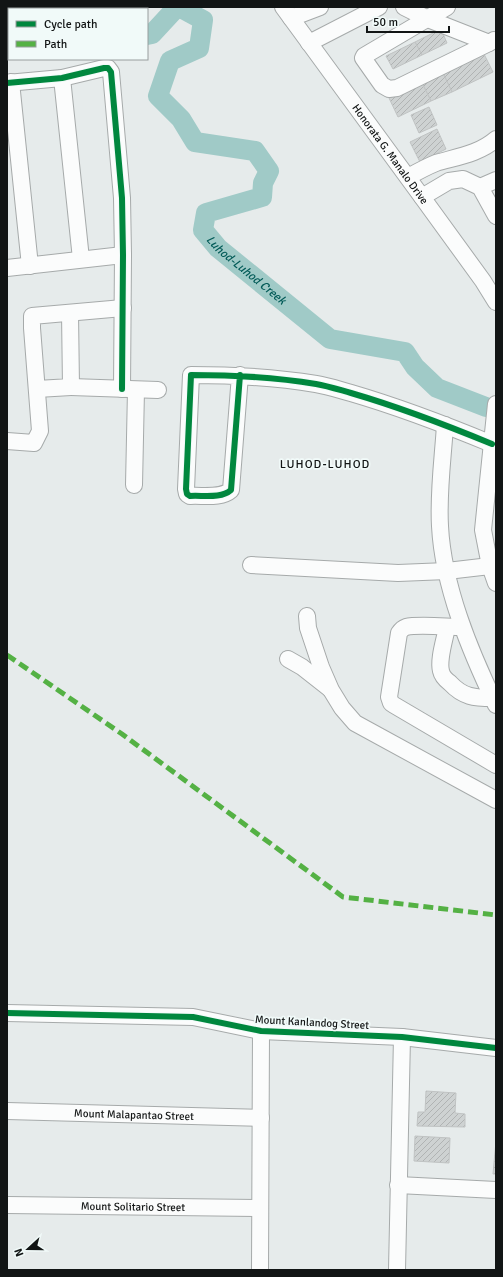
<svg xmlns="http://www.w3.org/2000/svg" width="503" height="1277" viewBox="0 0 503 1277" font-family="Signika,sans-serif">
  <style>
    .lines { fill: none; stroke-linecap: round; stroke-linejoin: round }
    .river { stroke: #a0cac7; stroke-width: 20 }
    .building { fill: url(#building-hatch); stroke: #c0c3c3 }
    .minor-casing { stroke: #a6aaaa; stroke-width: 18 }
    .minor { stroke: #fbfcfc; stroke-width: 16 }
    .quiet { stroke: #54b144; stroke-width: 5; stroke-dasharray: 10 5; stroke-linecap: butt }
    .cycleway-casing { stroke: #f1faf9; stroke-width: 8 }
    .cycleway { stroke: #00873e; stroke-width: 6 }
    .labels { text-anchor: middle; stroke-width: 3.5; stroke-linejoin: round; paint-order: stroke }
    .street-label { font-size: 11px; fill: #121515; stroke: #f1faf9 }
    .water-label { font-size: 12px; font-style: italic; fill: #035b58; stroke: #f1faf9 }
    .neighbourhood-label { font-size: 12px; letter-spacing: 1px; fill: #121515; stroke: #f1faf9 }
  </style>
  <defs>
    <pattern id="building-hatch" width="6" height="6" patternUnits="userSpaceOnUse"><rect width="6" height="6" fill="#ced2d2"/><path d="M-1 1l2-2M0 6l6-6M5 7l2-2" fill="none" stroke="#b0b3b3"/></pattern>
  </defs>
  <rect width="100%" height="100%" fill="#e6ebeb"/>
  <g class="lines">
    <g class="river">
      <path id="s1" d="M179,7L203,20L199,48L170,61L158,96L181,119L195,142L255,151L269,171L263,183L262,197L206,213L203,230L218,248L330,339L405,352L415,367L437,388L486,407"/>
      <polyline points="7,29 9,29"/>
      <polyline points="147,35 152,34 177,7"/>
    </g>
  </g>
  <g class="building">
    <polygon points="441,29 447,43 422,55 415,42"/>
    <polygon points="415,42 422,55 393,69 386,56"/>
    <polygon points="484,54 493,72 452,92 443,73"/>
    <polygon points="443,73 452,92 431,101 422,83"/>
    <polygon points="422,83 431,101 398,117 389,98"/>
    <polygon points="429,107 437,125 419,133 411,115"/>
    <polygon points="437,129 446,149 420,162 410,142"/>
    <polygon points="426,1091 456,1093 455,1113 465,1114 465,1127 417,1126 418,1112 425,1112"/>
    <polygon points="415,1136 450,1138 449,1163 414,1161"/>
    <polygon points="496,1141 496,1174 493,1174"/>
  </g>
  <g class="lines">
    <defs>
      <g id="minor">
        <path id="s2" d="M283,7L422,197L483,281L496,302"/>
        <polyline points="404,7 428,19 489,43 494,40"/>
        <polyline points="447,7 364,56 363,58 382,85 389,89 397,88 489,43"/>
        <polyline points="291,18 320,7"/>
        <polyline points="309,43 379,7"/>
        <polyline points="62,78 81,259"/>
        <polyline points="11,82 30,266"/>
        <polyline points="7,83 62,78 104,68 108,68 111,72 122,198 123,255 122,389"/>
        <path d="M408,177C417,172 426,167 436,163C456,157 479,154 496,139"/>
        <polyline points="480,187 496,180"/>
        <polyline points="422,197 449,181 463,179 480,187 496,216"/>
        <polyline points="7,268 123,255"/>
        <path d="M240,375L231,490C221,499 202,495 190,496L187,494L186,489L191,375C233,375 274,377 316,384C328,386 340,390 351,393C399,407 446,425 492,444"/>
        <polyline points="71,387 158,390"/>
        <polyline points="37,389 71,387 70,313"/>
        <polyline points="496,404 483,530 490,566 496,583"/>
        <path d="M445,425C443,458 438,492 440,526C443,586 470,651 496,705"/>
        <polyline points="7,441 34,443 40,431 32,328 32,316 123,308"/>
        <polyline points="134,485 136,390"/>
        <polyline points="251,565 398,573 447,571 490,566"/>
        <polyline points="307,616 308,628 321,667 331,690 342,708 355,723 496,800"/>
        <path d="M447,627C445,639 438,659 441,671C442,676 446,680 450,683C463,697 474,698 493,698"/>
        <path d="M462,627C448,627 418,624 406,627C403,628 401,630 399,633L389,697L391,703L394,705L496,765"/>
        <polyline points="288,659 302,667 330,689"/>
        <polyline points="7,1013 193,1017 261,1031 402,1037 496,1048"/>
        <path id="s3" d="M7,1111L261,1118"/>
        <polyline points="398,1185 496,1190"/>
        <path id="s4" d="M7,1205L260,1208"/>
        <polyline points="260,1270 261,1031"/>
        <polyline points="397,1270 402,1037"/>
      </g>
    </defs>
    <use href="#minor" class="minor-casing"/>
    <use href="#minor" class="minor"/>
    <polyline class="quiet" points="7,655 122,734 343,897 496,915"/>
    <defs>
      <g id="cycleway">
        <polyline points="7,83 62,78 104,68 108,68 111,72 122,198 123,255 122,389"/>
        <path d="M240,375L231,490C221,499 202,495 190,496L187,494L186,489L191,375C233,375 274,377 316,384C328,386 340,390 351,393C399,407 446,425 492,444"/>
        <polyline points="7,1013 193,1017 261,1031 402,1037 496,1048"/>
      </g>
    </defs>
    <use href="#cycleway" class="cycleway-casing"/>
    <use href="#cycleway" class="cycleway"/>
  </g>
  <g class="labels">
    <g class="street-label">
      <text dy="4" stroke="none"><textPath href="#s2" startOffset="182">Honorata G. Manalo Drive</textPath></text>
      <text transform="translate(312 1022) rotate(3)" y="4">Mount Kanlandog Street</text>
      <text dy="4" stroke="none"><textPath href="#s3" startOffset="127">Mount Malapantao Street</textPath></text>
      <text dy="4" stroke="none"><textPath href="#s4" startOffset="126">Mount Solitario Street</textPath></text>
    </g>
    <g class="water-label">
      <text dy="4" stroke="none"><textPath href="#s1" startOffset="431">Luhod-Luhod Creek</textPath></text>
    </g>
    <g class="neighbourhood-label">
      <text x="325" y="468">LUHOD-LUHOD</text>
    </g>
  </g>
  <rect width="503" height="1277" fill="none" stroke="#121515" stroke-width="16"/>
  <rect x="8" y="8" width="140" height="52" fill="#f1faf9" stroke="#989e9e"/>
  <rect x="16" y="21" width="20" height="6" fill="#00873e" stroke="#989e9e"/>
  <text x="44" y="28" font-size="12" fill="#121515">Cycle path</text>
  <rect x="16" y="41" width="20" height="6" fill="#54b144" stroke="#989e9e"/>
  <text x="44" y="48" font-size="12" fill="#121515">Path</text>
  <g transform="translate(28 1249) rotate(249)" stroke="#f1faf9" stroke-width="3" paint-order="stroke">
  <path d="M0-3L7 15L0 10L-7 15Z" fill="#121515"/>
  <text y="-6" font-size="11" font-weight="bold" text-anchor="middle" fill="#121515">N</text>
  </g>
  <path d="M367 26v6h82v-6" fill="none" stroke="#121515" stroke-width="2"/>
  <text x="373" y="26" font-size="12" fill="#121515" stroke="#f1faf9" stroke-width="3" paint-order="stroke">50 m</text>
</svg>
